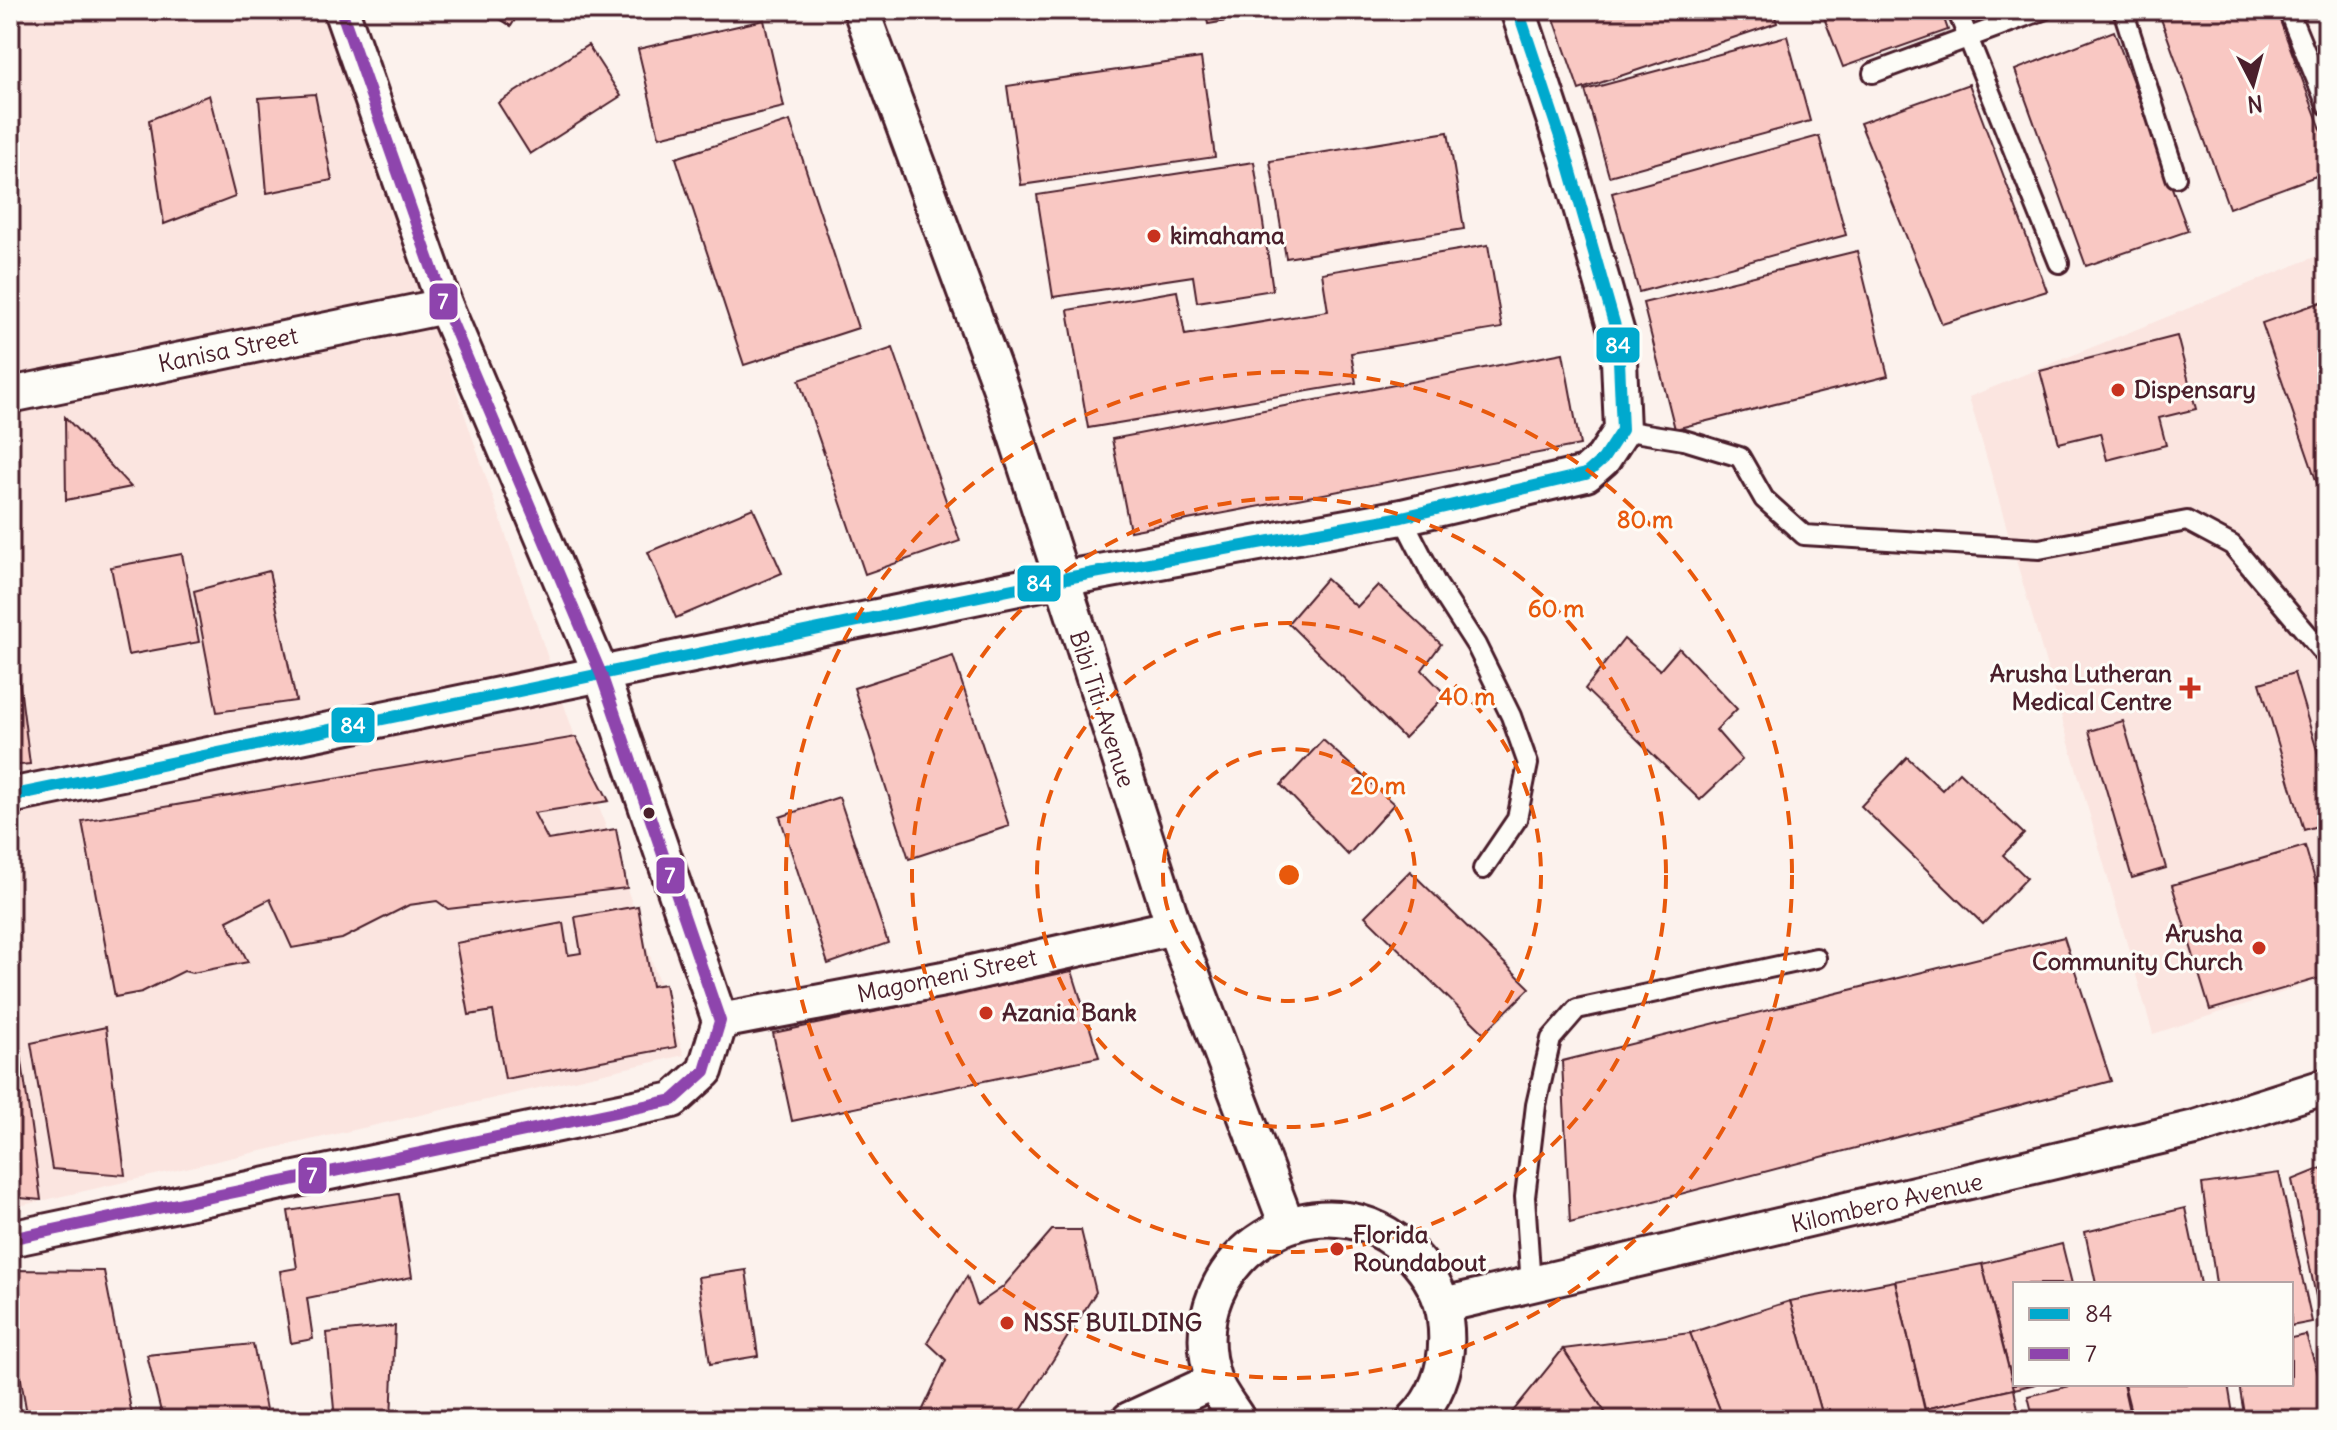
<svg xmlns="http://www.w3.org/2000/svg" width="2337" height="1430" viewBox="0 0 2337 1430" font-family="Delius,sans-serif">
  <style>
    .built { fill: #fbe5e0 }
    .building { fill: #f9c8c3; stroke: #4a1f2b; stroke-width: 2 }
    .lines { fill: none; stroke-linecap: round; stroke-linejoin: round }
    .lane-casing { stroke: #4a1f2b; stroke-width: 24 }
    .street-casing { stroke: #4a1f2b; stroke-width: 40 }
    .lane { stroke: #fdfcf7; stroke-width: 18 }
    .street { stroke: #fdfcf7; stroke-width: 34 }
    .bus-1-casing { stroke: #fdfcf7; stroke-width: 18 }
    .bus-2-casing { stroke: #fdfcf7; stroke-width: 18 }
    .bus-1 { stroke: #00a9ce; stroke-width: 12 }
    .bus-2 { stroke: #8e44ad; stroke-width: 12 }
    .ring { fill: none; stroke: #e8590c; stroke-width: 4; stroke-dasharray: 14 10 }
    .poi-dot { fill: #c8321e; stroke: #fdfcf7; stroke-width: 3 }
    .bus-dot { fill: #4a1f2b; stroke: #fdfcf7; stroke-width: 3 }
    .labels { text-anchor: middle; stroke-width: 6; stroke-linejoin: round; paint-order: stroke }
    .poi-label { font-size: 24px; font-weight: bold; fill: #4a1f2b; stroke: #fdfcf7; text-anchor: start }
    .street-label { font-size: 24px; fill: #4a1f2b; stroke: #fdfcf7 }
    .centre { fill: #e8590c; stroke: #fdfcf7; stroke-width: 4 }
    .ring-label { font-size: 24px; text-anchor: middle; font-weight: bold; fill: #e8590c; stroke: #fdfcf7; stroke-width: 6; stroke-linejoin: round; paint-order: stroke }
    .line-badge { stroke: #fdfcf7; stroke-width: 3 }
    .badge-label { font-size: 22px; text-anchor: middle; font-weight: bold; fill: #fff }
  </style>
  <rect width="100%" height="100%" fill="#fcf2ed"/>
  <filter id="ink" filterUnits="userSpaceOnUse"><feTurbulence type="fractalNoise" baseFrequency=".0125" numOctaves="2"/><feDisplacementMap in="SourceGraphic" scale="16" xChannelSelector="R" yChannelSelector="G"/><feConvolveMatrix kernelMatrix="1 2 1 2 8 2 1 2 1" color-interpolation-filters="sRGB"/></filter>
  <g filter="url(#ink)">
    <g class="built">
      <polygon points="10,10 326,10 684,1055 10,1208"/>
      <polygon points="2327,252 2327,978 2153,1034 1969,397"/>
    </g>
    <g class="building">
      <polygon points="486,10 521,10 511,26"/>
      <polygon points="1205,10 1295,10 1208,24"/>
      <polygon points="1551,10 1773,10 1777,23 1579,90"/>
      <polygon points="1821,10 1941,10 1948,30 1843,67"/>
      <polygon points="2176,10 2276,10 2327,145 2327,172 2229,208 2160,16"/>
      <polygon points="764,20 784,107 659,137 638,49"/>
      <polygon points="2114,31 2188,231 2086,266 2015,70"/>
      <polygon points="1787,36 1810,121 1609,176 1585,90"/>
      <polygon points="588,45 621,96 530,154 498,103"/>
      <polygon points="1201,58 1215,157 1021,185 1007,86"/>
      <polygon points="1969,84 2047,291 1942,324 1860,123"/>
      <polygon points="315,94 332,180 267,193 259,98"/>
      <polygon points="209,95 235,197 164,224 149,120"/>
      <polygon points="790,121 858,328 744,365 676,158"/>
      <polygon points="1448,132 1464,229 1286,258 1270,161"/>
      <polygon points="1819,136 1846,235 1639,292 1612,193"/>
      <polygon points="1254,162 1273,290 1197,302 1193,276 1053,297 1037,195"/>
      <polygon points="1488,245 1502,328 1351,353 1356,383 1088,428 1068,310 1177,291 1185,335 1328,311 1322,273"/>
      <polygon points="1857,251 1888,376 1675,429 1643,303"/>
      <polygon points="2327,300 2327,512 2262,323"/>
      <polygon points="2177,336 2196,409 2159,418 2166,445 2107,460 2100,433 2059,443 2040,371"/>
      <polygon points="893,348 960,541 865,574 799,380"/>
      <polygon points="1563,353 1580,445 1130,531 1112,439"/>
      <polygon points="65,417 131,487 66,500"/>
      <polygon points="753,508 782,573 676,618 648,552"/>
      <polygon points="182,554 199,642 128,655 111,567"/>
      <polygon points="269,571 296,701 217,712 194,591"/>
      <polygon points="1326,579 1357,607 1378,585 1441,644 1422,670 1446,695 1404,738 1288,623"/>
      <polygon points="10,609 30,764 10,766"/>
      <polygon points="1624,639 1660,670 1679,648 1737,709 1716,730 1742,760 1700,800 1585,689"/>
      <polygon points="953,656 1009,826 909,859 854,688"/>
      <polygon points="2294,673 2327,784 2327,823 2304,830 2260,683"/>
      <polygon points="2123,721 2166,868 2132,878 2089,731"/>
      <polygon points="576,737 609,801 534,813 548,840 616,829 627,888 448,909 437,901 409,905 342,939 292,948 270,899 227,921 248,962 192,973 184,971 142,992 115,997 82,821"/>
      <polygon points="1323,740 1394,804 1348,855 1281,785"/>
      <polygon points="1907,757 1942,790 1959,772 2024,834 2003,855 2027,878 1983,924 1861,806"/>
      <polygon points="839,797 888,943 828,964 780,817"/>
      <polygon points="2305,846 2327,920 2327,976 2210,1010 2172,885"/>
      <polygon points="1410,871 1530,988 1484,1033 1365,916"/>
      <polygon points="638,906 652,986 665,984 676,1047 505,1079 493,1011 469,1015 456,943 563,923 568,955 581,953 575,917"/>
      <polygon points="2064,937 2111,1081 1570,1223 1562,1061"/>
      <polygon points="1072,971 1099,1057 792,1121 773,1033"/>
      <polygon points="106,1027 125,1175 52,1169 31,1043"/>
      <polygon points="20,1047 41,1200 10,1197 10,1048"/>
      <polygon points="2327,1166 2327,1344 2326,1345 2292,1180"/>
      <polygon points="2279,1173 2312,1322 2291,1326 2291,1284 2216,1284 2202,1184"/>
      <polygon points="399,1194 412,1277 307,1298 313,1339 291,1343 280,1271 297,1268 288,1211"/>
      <polygon points="2185,1208 2201,1284 2096,1284 2085,1232"/>
      <polygon points="1052,1230 1081,1230 1096,1292 1015,1420 918,1420 946,1360 927,1342 967,1276 977,1305 1003,1287"/>
      <polygon points="2062,1244 2072,1284 2015,1284 2015,1384 2036,1384 2014,1389 1982,1264"/>
      <polygon points="1982,1264 2014,1389 1925,1409 1895,1281"/>
      <polygon points="10,1270 104,1271 133,1420 28,1420 10,1316"/>
      <polygon points="746,1270 758,1356 710,1364 698,1277"/>
      <polygon points="1895,1281 1927,1420 1824,1420 1790,1301"/>
      <polygon points="1790,1301 1824,1420 1724,1420 1690,1333"/>
      <polygon points="395,1326 391,1420 335,1420 327,1333"/>
      <polygon points="1690,1333 1724,1420 1610,1420 1563,1349"/>
      <polygon points="2306,1335 2327,1403 2327,1420 2245,1420 2239,1384 2291,1384 2291,1338"/>
      <polygon points="253,1344 268,1420 163,1420 147,1355"/>
      <polygon points="1563,1349 1610,1420 1506,1420"/>
      <polygon points="2078,1384 2123,1384 2131,1420 2034,1420 2028,1396"/>
      <polygon points="2124,1384 2228,1384 2234,1420 2133,1420"/>
      <polygon points="2014,1389 2020,1420 1928,1420 1925,1409"/>
    </g>
    <g class="lines">
      <defs>
        <g id="lane">
          <polyline points="1957,10 2059,263"/>
          <polyline points="2123,10 2176,177"/>
          <polyline points="2288,10 2327,105"/>
          <polyline points="1873,73 2043,10"/>
          <polyline points="1622,430 1684,440 1740,457 1764,499 1804,535 2039,549 2187,521 2232,545 2327,657"/>
          <polyline points="1402,517 1436,583 1476,645 1511,716 1528,764 1517,819 1483,869"/>
          <polyline points="1531,1286 1525,1197 1536,1105 1551,1039 1577,1009 1816,958"/>
        </g>
        <g id="street">
          <polyline points="861,10 1001,389 1174,927 1287,1225"/>
          <polyline points="10,395 445,306"/>
          <polyline points="10,796 1061,579 1402,517 1586,474 1603,459 1622,430 1618,337 1567,158 1518,10"/>
          <polyline points="720,1021 949,978 1174,927"/>
          <polyline points="10,1239 673,1100 705,1071 720,1021 601,674 445,306 341,10"/>
          <polyline points="1443,1305 2195,1128 2327,1086"/>
          <polyline points="1129,1420 1214,1381"/>
          <path d="M1238,1420C1230,1407 1218,1393 1213,1378C1174,1258 1324,1164 1412,1255C1429,1273 1442,1295 1445,1319C1450,1358 1441,1392 1414,1420"/>
        </g>
      </defs>
      <use href="#lane" class="lane-casing"/>
      <use href="#street" class="street-casing"/>
      <use href="#lane" class="lane"/>
      <use href="#street" class="street"/>
      <defs>
        <polyline id="bus-1" points="10,796 1061,579 1402,517 1586,474 1603,459 1622,430 1618,337 1567,158 1518,10"/>
        <polyline id="bus-2" points="10,1239 673,1100 705,1071 720,1021 601,674 445,306 341,10"/>
      </defs>
      <use href="#bus-1" class="bus-1-casing"/>
      <use href="#bus-2" class="bus-2-casing"/>
      <use href="#bus-1" class="bus-1"/>
      <use href="#bus-2" class="bus-2"/>
    </g>
  </g>
  <g class="ring">
    <circle cx="1289" cy="875" r="126"/>
    <circle cx="1289" cy="875" r="252"/>
    <circle cx="1289" cy="875" r="377"/>
    <circle cx="1289" cy="875" r="503"/>
  </g>
  <g class="poi-dot">
    <circle cx="1154" cy="236" r="8"/>
    <circle cx="2118" cy="390" r="8"/>
    <path d="M2186 676h8v8h8v8h-8v8h-8v-8h-8v-8h8z"/>
    <circle cx="2259" cy="948" r="8"/>
    <circle cx="986" cy="1013" r="8"/>
    <circle cx="1337" cy="1249" r="8"/>
    <circle cx="1007" cy="1323" r="8"/>
  </g>
  <circle class="bus-dot" cx="649" cy="813" r="7"/>
  <g class="labels">
    <g class="poi-label">
      <text x="1170" y="244">kimahama</text>
      <text x="2134" y="398">Dispensary</text>
      <text x="2172" y="682" text-anchor="end">Arusha Lutheran<tspan x="2172" dy="28">Medical Centre</tspan></text>
      <text x="2243" y="942" text-anchor="end">Arusha<tspan x="2243" dy="28">Community Church</tspan></text>
      <text x="1002" y="1021">Azania Bank</text>
      <text x="1353" y="1243">Florida<tspan x="1353" dy="28">Roundabout</tspan></text>
      <text x="1023" y="1331">NSSF BUILDING</text>
    </g>
    <g class="street-label">
      <text transform="translate(228 350) rotate(-12)" y="8">Kanisa Street</text>
      <text transform="translate(1102 709) rotate(72)" y="8">Bibi Titi Avenue</text>
      <text transform="translate(947 976) rotate(-12)" y="8">Magomeni Street</text>
      <text transform="translate(1887 1203) rotate(-13)" y="8">Kilombero Avenue</text>
    </g>
  </g>
  <circle cx="1289" cy="875" r="12" class="centre"/>
  <g class="ring-label">
    <text x="1645" y="528">80 m</text>
    <text x="1556" y="617">60 m</text>
    <text x="1467" y="705">40 m</text>
    <text x="1378" y="794">20 m</text>
  </g>
  <g class="line-badge">
    <rect x="428" y="282" width="31" height="39" rx="8" fill="#8e44ad"/>
    <rect x="1595" y="326" width="46" height="38" rx="8" fill="#00a9ce"/>
    <rect x="1016" y="564" width="46" height="39" rx="8" fill="#00a9ce"/>
    <rect x="330" y="706" width="46" height="38" rx="8" fill="#00a9ce"/>
    <rect x="655" y="856" width="31" height="39" rx="8" fill="#8e44ad"/>
    <rect x="297" y="1156" width="31" height="39" rx="8" fill="#8e44ad"/>
  </g>
  <g class="badge-label">
    <text x="443" y="309">7</text>
    <text x="1618" y="353">84</text>
    <text x="1039" y="591">84</text>
    <text x="353" y="733">84</text>
    <text x="670" y="883">7</text>
    <text x="312" y="1183">7</text>
  </g>
  <rect width="2337" height="1430" fill="none" stroke="#fdfcf7" stroke-width="40"/>
  <rect x="20" y="20" width="2297" height="1390" fill="none" stroke="#4a1f2b" stroke-width="3" filter="url(#ink)"/>
  <rect x="2013" y="1282" width="280" height="104" fill="#fdfcf7" stroke="#b5a4a5" stroke-width="2"/>
  <rect x="2029" y="1308" width="40" height="12" fill="#00a9ce" stroke="#b5a4a5" stroke-width="2"/>
  <text x="2085" y="1322" font-size="24" fill="#4a1f2b">84</text>
  <rect x="2029" y="1348" width="40" height="12" fill="#8e44ad" stroke="#b5a4a5" stroke-width="2"/>
  <text x="2085" y="1362" font-size="24" fill="#4a1f2b">7</text>
  <g transform="translate(2253 84) rotate(174)" stroke="#fdfcf7" stroke-width="6" paint-order="stroke">
  <path d="M0-6L14 30L0 20L-14 30Z" fill="#4a1f2b"/>
  <text y="-12" font-size="22" font-weight="bold" text-anchor="middle" fill="#4a1f2b">N</text>
  </g>
</svg>
